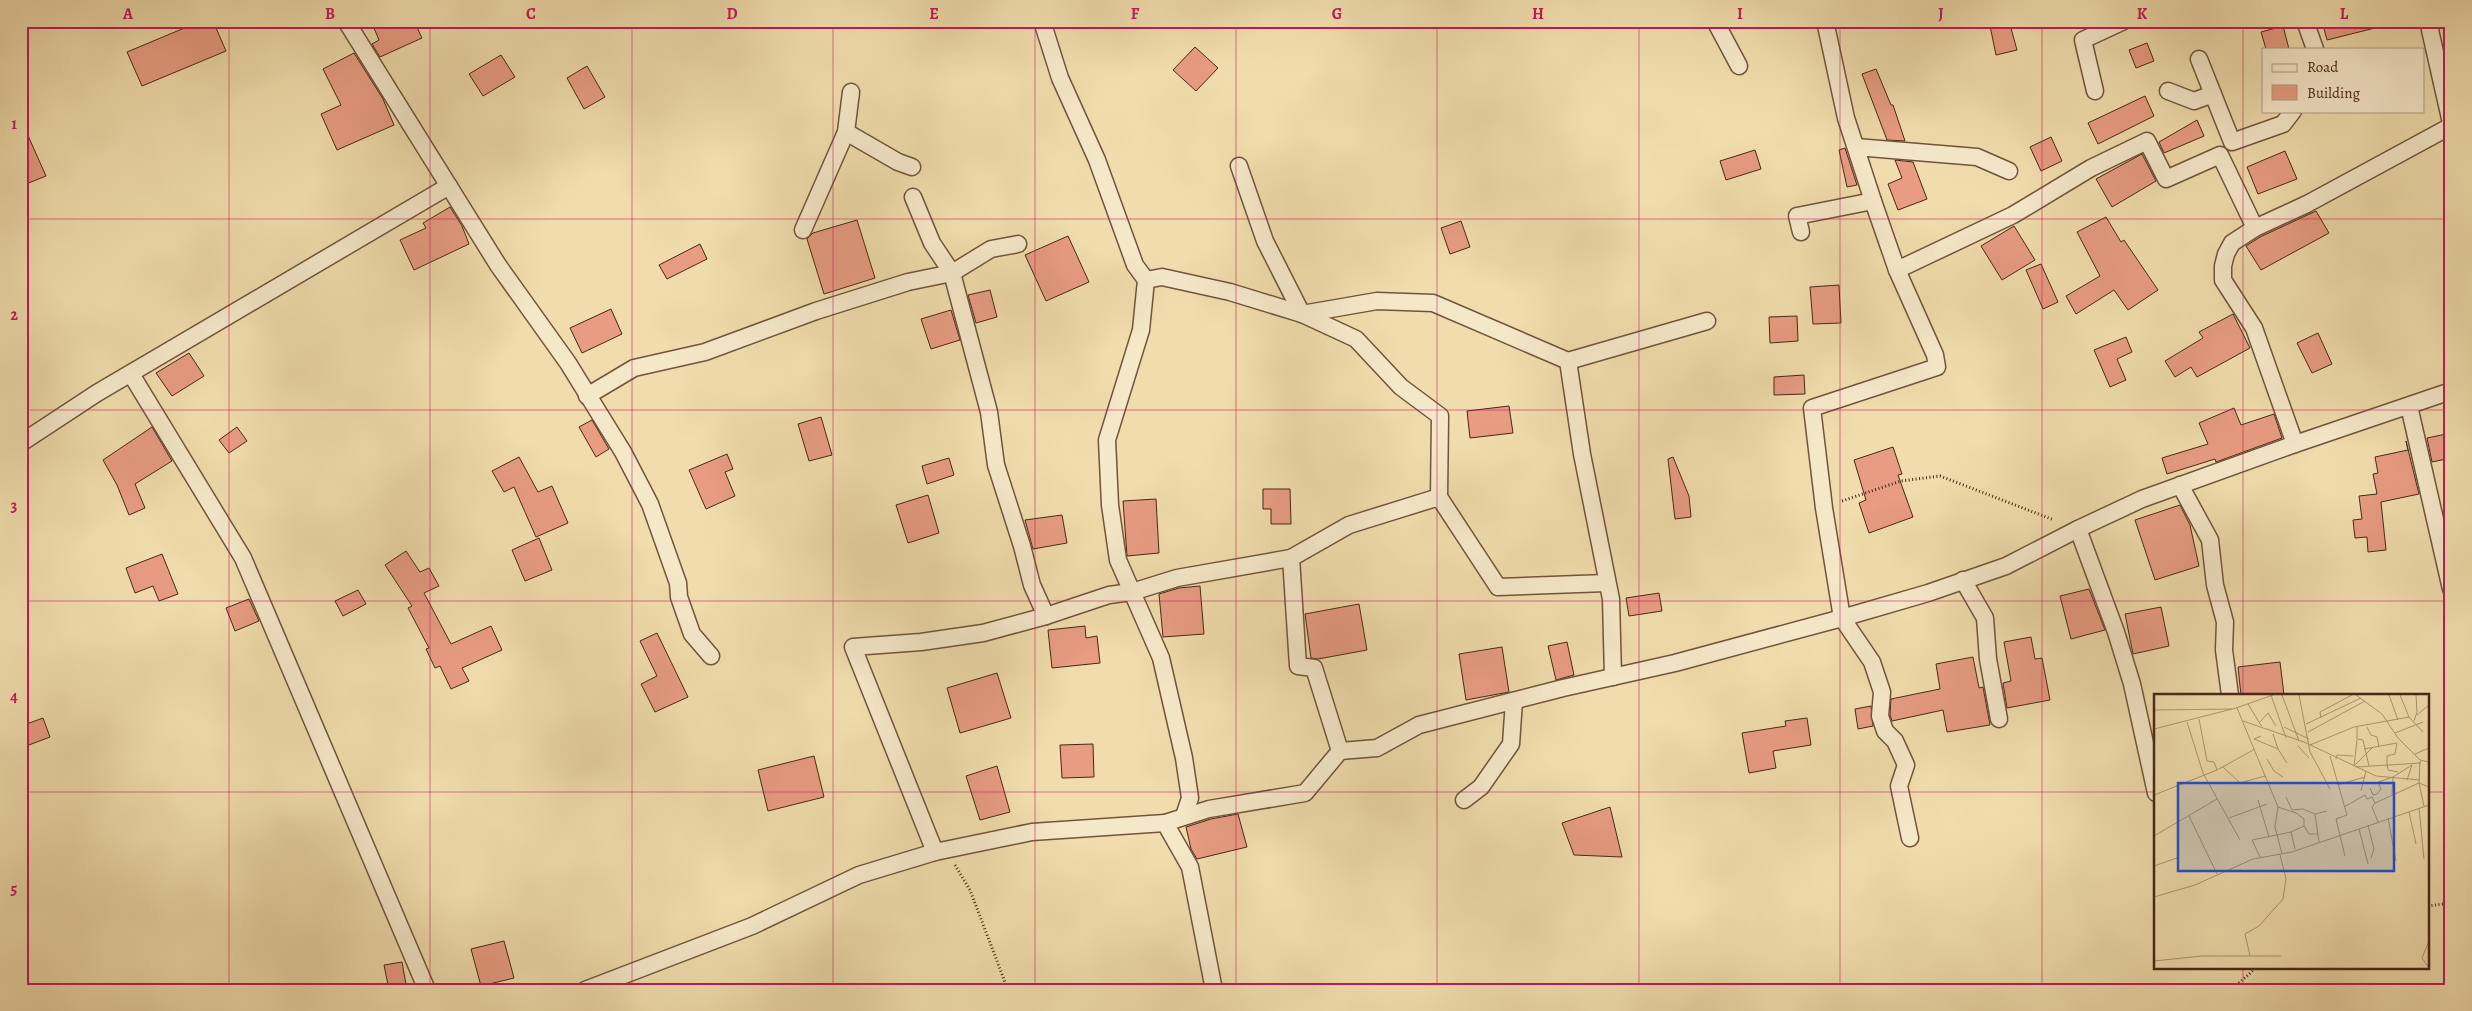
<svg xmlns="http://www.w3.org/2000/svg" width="2472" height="1011" viewBox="0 0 2472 1011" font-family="Alegreya,serif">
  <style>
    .building { fill: #e89c82; stroke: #482715 }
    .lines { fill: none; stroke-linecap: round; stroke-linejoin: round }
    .street-casing { stroke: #72543b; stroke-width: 19 }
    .path { stroke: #482715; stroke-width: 3; stroke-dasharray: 1 2.5; stroke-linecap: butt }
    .street { stroke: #f5e8c9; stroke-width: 16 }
    .grid { fill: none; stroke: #c2185b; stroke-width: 1; stroke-opacity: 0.55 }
    .inset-road { fill: none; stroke: #ad9470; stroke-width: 1 }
    .view { fill: #1d4ed8; fill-opacity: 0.15; stroke: #1d4ed8; stroke-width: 2.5 }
    .inset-edge { fill: none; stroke: #482715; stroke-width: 2.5 }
    .neatline { fill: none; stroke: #c2185b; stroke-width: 2 }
    .grid-label { font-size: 16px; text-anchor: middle; font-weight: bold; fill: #c2185b }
  </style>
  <rect width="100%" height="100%" fill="#f0dcac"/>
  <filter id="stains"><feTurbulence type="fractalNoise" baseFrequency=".004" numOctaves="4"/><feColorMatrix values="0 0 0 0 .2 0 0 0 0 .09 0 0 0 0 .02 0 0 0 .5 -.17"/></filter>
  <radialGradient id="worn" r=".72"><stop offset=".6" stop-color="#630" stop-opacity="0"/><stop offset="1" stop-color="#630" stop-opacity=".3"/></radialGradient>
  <g class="building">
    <polygon points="201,21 213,21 226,51 142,86 127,52"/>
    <polygon points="371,21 414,21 422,38 380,57 372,44 379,40"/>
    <polygon points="1989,21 2009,21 2017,50 1996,55"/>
    <polygon points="2322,21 2378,21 2379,27 2327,40"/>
    <polygon points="2283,26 2289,49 2266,49 2261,32"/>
    <polygon points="2147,43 2154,61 2136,68 2129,50"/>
    <polygon points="1195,47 1218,68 1196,91 1173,70"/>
    <polygon points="354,53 383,99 394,125 337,150 321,114 341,105 323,69"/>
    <polygon points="501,55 515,77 483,96 469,74"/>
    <polygon points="587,66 605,97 584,109 567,78"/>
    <polygon points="1876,69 1891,105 1893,105 1905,141 1887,140 1862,74"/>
    <polygon points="2145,96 2154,116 2098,144 2088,123"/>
    <polygon points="21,120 46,176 21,186"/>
    <polygon points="2197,120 2204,136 2164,153 2159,142"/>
    <polygon points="2051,137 2062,161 2041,171 2030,147"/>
    <polygon points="1845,148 1857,185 1847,187 1839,150"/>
    <polygon points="1755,150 1761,169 1726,180 1720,161"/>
    <polygon points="2285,151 2297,179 2258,194 2247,167"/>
    <polygon points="2142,154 2156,181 2112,207 2096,179"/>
    <polygon points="1895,160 1913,162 1927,199 1898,210 1888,184 1902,178"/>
    <polygon points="450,207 462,226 469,244 414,270 400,240 426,228 423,223"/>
    <polygon points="2316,211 2329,233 2261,270 2246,246 2260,237"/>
    <polygon points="2106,217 2121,242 2124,240 2158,290 2128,310 2114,290 2076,314 2066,296 2100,276 2077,232"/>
    <polygon points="857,220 875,278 824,294 807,239 813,233"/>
    <polygon points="1461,221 1470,247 1450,254 1441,228"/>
    <polygon points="2014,226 2035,260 2002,280 1981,246"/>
    <polygon points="1068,236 1089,282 1046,301 1025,255"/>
    <polygon points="700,244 707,259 667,279 659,265"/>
    <polygon points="2041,264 2058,302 2043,309 2026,270"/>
    <polygon points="1839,285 1841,323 1813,324 1810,287"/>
    <polygon points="990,290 997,317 976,323 968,295"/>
    <polygon points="611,309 622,334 582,353 570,328"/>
    <polygon points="951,310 960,340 931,349 921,319"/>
    <polygon points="2233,314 2250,348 2197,377 2191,367 2175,377 2165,361 2203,338 2199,332"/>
    <polygon points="1797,316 1798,341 1770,343 1769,317"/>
    <polygon points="2318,333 2332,364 2312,373 2297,343"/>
    <polygon points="2126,337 2132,352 2117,359 2126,380 2110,387 2094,350"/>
    <polygon points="189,353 204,376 172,396 156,373"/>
    <polygon points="1804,375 1805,394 1774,395 1774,377"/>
    <polygon points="1509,406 1513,433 1470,438 1467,411"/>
    <polygon points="2234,408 2241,425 2274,414 2282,438 2216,462 2215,459 2167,474 2162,458 2208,444 2199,423"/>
    <polygon points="821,417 832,455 809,461 798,424"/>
    <polygon points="592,420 609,449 596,457 579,427"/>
    <polygon points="152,427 172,461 135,484 145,508 129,515 117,485 103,460"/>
    <polygon points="237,427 247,441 229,453 219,440"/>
    <polygon points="2451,433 2451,458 2432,462 2427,438"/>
    <polygon points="2406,441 2419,494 2381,502 2386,550 2368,552 2367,537 2355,538 2353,520 2362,519 2359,496 2377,494 2373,474 2378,473 2375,457 2408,450"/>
    <polygon points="1893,447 1902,474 1898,475 1913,517 1869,533 1859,503 1866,500 1854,460"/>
    <polygon points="727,454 733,469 725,472 735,496 706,509 689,470"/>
    <polygon points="519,457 538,492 552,486 568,523 536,537 514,487 504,492 492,471"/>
    <polygon points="1673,457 1689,496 1691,517 1675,519 1668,459"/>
    <polygon points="949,458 954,475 927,484 922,466"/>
    <polygon points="1263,489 1290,489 1291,524 1271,524 1271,509 1263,509"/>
    <polygon points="928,495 939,533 908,543 896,505"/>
    <polygon points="1156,499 1159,553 1127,556 1123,501"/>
    <polygon points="2180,505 2190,525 2199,566 2155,580 2135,520"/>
    <polygon points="1062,515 1067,543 1033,549 1025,520"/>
    <polygon points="539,538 552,570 525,581 512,550"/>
    <polygon points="406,551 420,572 429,568 439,586 424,593 451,644 491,626 502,650 462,668 469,681 451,689 440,666 435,668 426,649 429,648 408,608 412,606 385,565"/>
    <polygon points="162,554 178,594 159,601 153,586 135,593 126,568"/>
    <polygon points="1200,586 1204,634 1163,637 1159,594 1179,588"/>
    <polygon points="2089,589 2105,630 2071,639 2060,596"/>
    <polygon points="358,590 366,604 343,616 335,601"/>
    <polygon points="1659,593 1662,611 1629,616 1626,598"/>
    <polygon points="249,599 259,621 235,631 226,608"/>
    <polygon points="1359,604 1367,650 1318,659 1311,658 1305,614"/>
    <polygon points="2161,607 2169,646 2133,654 2125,614"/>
    <polygon points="1085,626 1086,638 1097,636 1100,663 1052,668 1048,630"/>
    <polygon points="657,633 688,697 655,712 641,684 657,676 640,641"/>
    <polygon points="2031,637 2035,659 2042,658 2050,700 2007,708 2003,683 2011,681 2004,642"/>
    <polygon points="1567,642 1574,675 1556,680 1548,646"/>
    <polygon points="1502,647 1509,692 1466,700 1459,654"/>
    <polygon points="1973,657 1979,688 1983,687 1990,725 1947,732 1943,710 1892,721 1890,715 1891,699 1940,689 1936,664"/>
    <polygon points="2280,662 2284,695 2241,695 2238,667"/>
    <polygon points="997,673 1011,718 960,733 947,688"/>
    <polygon points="1871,706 1873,726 1858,729 1855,709"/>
    <polygon points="43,718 50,737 21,748 21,726"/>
    <polygon points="1807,718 1811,745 1773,751 1776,768 1749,773 1742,733 1786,726 1785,721"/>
    <polygon points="1093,744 1094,777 1062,778 1060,745"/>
    <polygon points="814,756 824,797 768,811 758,770"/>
    <polygon points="997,766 1010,812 980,820 966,776"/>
    <polygon points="1610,807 1622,857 1574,855 1562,823"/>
    <polygon points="1238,814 1247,847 1197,859 1191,849 1186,827 1211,819"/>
    <polygon points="504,941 514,978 481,986 471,949"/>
    <polygon points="402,962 407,990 389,990 384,965"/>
  </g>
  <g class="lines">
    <defs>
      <g id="street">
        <polyline points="346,21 498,265 568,363 623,452 650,504 678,583 679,597 692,634 711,656"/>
        <polyline points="1042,21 1060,78 1097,160 1135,265 1146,280 1141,330 1107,440 1110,505 1118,560 1161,658 1184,758 1190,798 1184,816"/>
        <polyline points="1715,21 1739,66"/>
        <polyline points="1825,21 1846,118 1873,201 1897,270 1935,355 1937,367 1812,408 1824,508 1842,618 1872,662 1882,692 1880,716 1885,731 1895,741 1906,765 1899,786 1910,838"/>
        <polyline points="2305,21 2315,49"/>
        <polyline points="2433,21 2430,30 2451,123"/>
        <polyline points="2199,59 2232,142 2283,124 2293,111"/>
        <polyline points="2095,91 2083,40 2124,21"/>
        <polyline points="2168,91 2194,101 2213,94"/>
        <polyline points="846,132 898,162 912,167"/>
        <polyline points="1856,147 1977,157 2009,171"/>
        <polyline points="1239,166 1265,241 1302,314 1377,301 1433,303 1568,361"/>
        <polyline points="913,197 932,243 952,273 989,412 996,465 1022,546 1032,585 1046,616"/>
        <polyline points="803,230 846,132 851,92"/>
        <polyline points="1801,232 1797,216 1873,201"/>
        <polyline points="1897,270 2013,215 2091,168 2147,141 2166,179 2220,155 2255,228"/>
        <polyline points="1146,280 1162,277 1230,292 1302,314 1356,339 1401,387 1440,416 1439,497"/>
        <polyline points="131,374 243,558 427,990"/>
        <polyline points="587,396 634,368 705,352 816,311 908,282 952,273 991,249 1018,244"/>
        <polyline points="2409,406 2451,589"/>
        <polyline points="21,443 97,393 449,186"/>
        <polyline points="2295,444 2254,328 2223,280 2223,266 2226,254 2232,243 2255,228 2307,204 2451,126"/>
        <polyline points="2180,485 2210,540 2215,585 2225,622 2224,650 2230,695"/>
        <polyline points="2078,529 2116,632 2132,684 2156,793"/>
        <polyline points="1963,580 1985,618 1988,659 1999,719"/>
        <polyline points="1613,677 1611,599 1582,454 1568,361 1707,321"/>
        <polyline points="1340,751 1314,668 1298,666 1291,558 1349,525 1439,497 1498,587 1606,583"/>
        <polyline points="1464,800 1481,787 1511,744 1514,701"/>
        <polyline points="1165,823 1190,867 1214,990"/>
        <polyline points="935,852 853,647 921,642 983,633 1046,616 1109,595 1132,592 1177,578 1291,558"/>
        <polyline points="585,990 752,926 859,875 935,852 1032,832 1165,823 1209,809 1305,793 1340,751 1377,748 1419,725 1563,688 1675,663 1842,618 1928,593 2006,566 2078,529 2142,499 2295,444 2451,391"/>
      </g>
    </defs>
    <use href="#street" class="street-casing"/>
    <g class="path">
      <polyline points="1842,501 1901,481 1940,476 2054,520"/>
      <polyline points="955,865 970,890 1008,990"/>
      <polyline points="2428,906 2451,903"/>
      <polyline points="2231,990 2257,967"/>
    </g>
    <use href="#street" class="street"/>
  </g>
  <path class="grid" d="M229,21V990M430,21V990M632,21V990M833,21V990M1035,21V990M1236,21V990M1437,21V990M1639,21V990M1840,21V990M2042,21V990M2243,21V695M21,219H2451M21,410H2451M21,601H2451M21,792H2156M2428,792H2451M2243,967V990"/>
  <g transform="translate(2154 694)">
    <rect width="275" height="275" fill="#f0dcac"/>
    <path class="inset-road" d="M117,1L132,44M128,1L145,47M145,1L156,58L176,95M202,1L228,20L244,44L266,66L275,68M235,1L244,26M246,1L255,23L269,38M94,10L105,28M83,14L124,113L121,133L128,160M0,16L79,15L119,1M263,21L275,11M167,24L166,18L198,1M45,25L53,67L60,68L63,76M89,27L150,48L222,82L266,86M260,27L263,18L262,1M33,28L49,79L86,146M152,30L207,4M108,32L105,29L114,19L122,32M130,33L155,45M203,33V45L209,46L215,72M213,33L217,41L223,43L225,53M0,35L78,15M154,38L211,7M241,39L269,28M119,40L124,55M107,42L100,45L124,55L133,69M243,49L241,60L233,62V70L234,76L244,78M156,51L200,33L255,23M144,52L155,64M210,55L243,49M261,60L275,54M176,62L193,121L182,125L191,162M113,65L120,77L129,83M182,65L183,61L199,62M266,67L265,89L270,112M200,72L203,46M200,72L218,54M69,73L86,89L111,82M202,73L267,69M253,86L258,71M183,91L211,83M216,94L219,101L223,100L227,95L224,88L239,83L258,71M207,97L212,77M238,100L239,83M0,101L63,76L101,55M132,103L138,116L149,115L161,120M104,106L115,143M124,113L142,119L150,125V132M190,113L211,101L213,105L218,103L221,109M265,114L270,165M255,118L262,150M35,122L63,180M75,124L113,110M234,124L242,167M224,128L218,113L221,109L265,89L275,93M214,131L220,155L217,164M205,135L214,170M0,142L63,105M165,148L161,120L173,117M141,155L137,138L150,132L155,140H164M106,163L98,146L137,138M0,172L23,164M0,203L41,191L99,165L138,158L275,111M96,262L91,240L105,232L129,205L132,185L126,161M0,267L48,262H127M275,274L268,264L275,247"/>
    <path class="view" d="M24,89H240V177H24Z"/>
    <rect width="275" height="275" class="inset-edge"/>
  </g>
  <rect width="2472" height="1011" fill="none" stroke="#f0dcac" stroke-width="55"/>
  <rect x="2262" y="48" width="162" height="65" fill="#f5e8c9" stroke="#b09b81"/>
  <rect x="2272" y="64" width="25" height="8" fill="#f5e8c9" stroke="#b09b81"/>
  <text x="2307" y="72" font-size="15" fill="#482715">Road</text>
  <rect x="2272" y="85" width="25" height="15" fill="#e89c82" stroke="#b09b81"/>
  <text x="2307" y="98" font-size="15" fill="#482715">Building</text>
  <rect x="28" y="28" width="2416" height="956" class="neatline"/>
  <g class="grid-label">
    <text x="128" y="19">A</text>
    <text x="330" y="19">B</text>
    <text x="531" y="19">C</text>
    <text x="732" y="19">D</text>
    <text x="934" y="19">E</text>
    <text x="1135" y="19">F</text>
    <text x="1337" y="19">G</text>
    <text x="1538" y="19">H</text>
    <text x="1740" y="19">I</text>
    <text x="1941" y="19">J</text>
    <text x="2142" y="19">K</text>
    <text x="2344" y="19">L</text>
    <text x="14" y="129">1</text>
    <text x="14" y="320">2</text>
    <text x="14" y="511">3</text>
    <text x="14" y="702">4</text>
    <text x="14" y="894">5</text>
  </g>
  <rect width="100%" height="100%" filter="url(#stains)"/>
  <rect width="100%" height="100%" fill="url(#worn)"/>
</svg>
